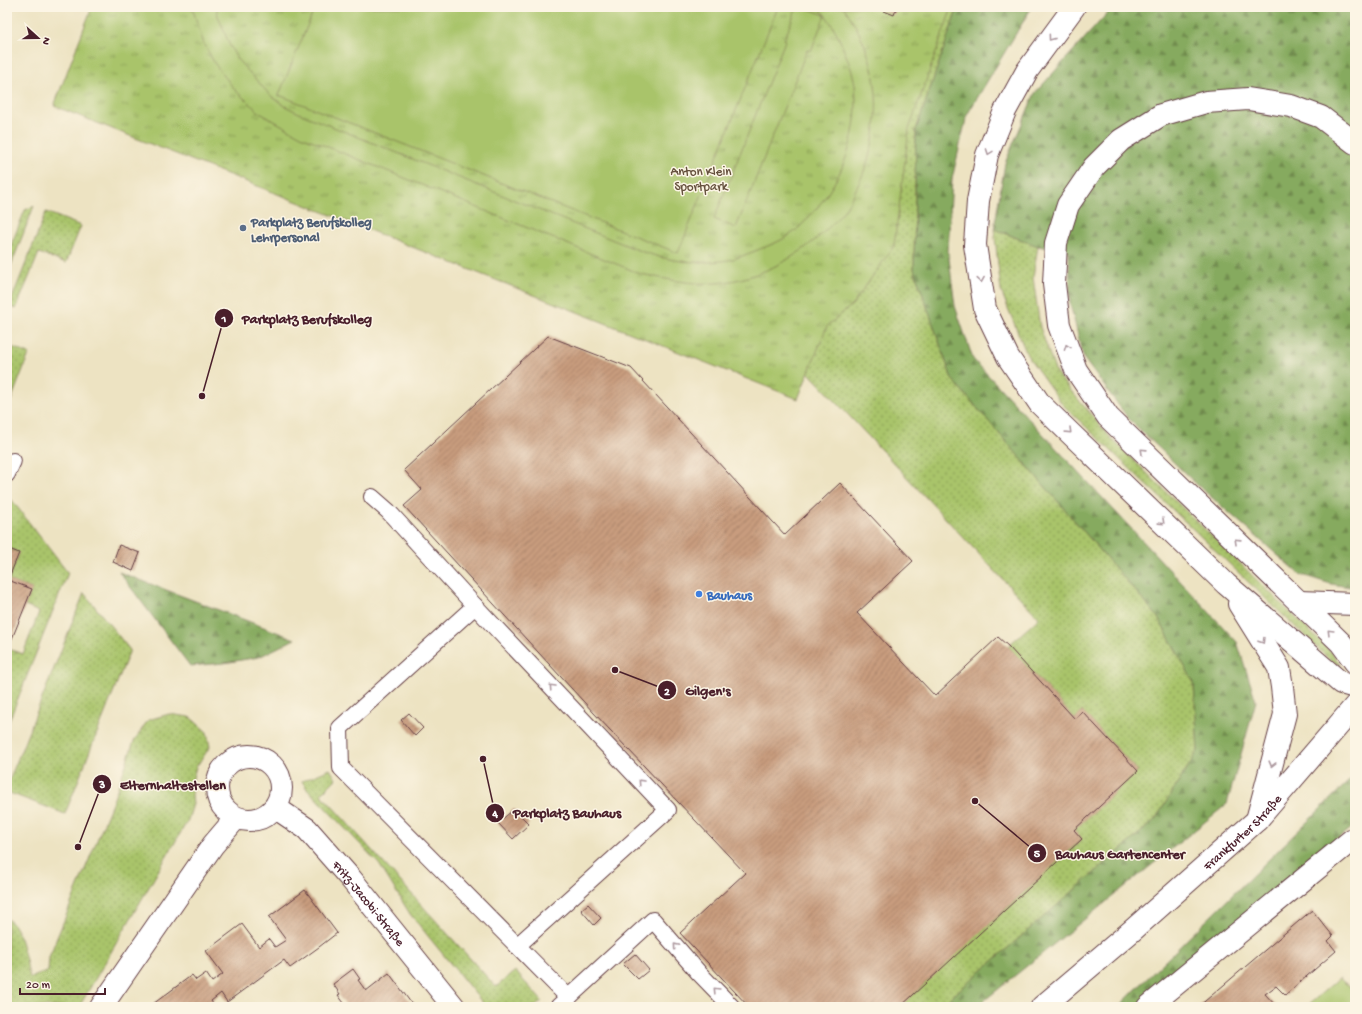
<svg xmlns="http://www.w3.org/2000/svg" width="1362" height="1014" viewBox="0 0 1362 1014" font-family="'Gochi Hand',sans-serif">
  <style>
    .grass { fill: url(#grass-dots); stroke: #7a724a }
    .forest { fill: url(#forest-firs); stroke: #686444 }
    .park { fill: url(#park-tufts); stroke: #7a724a }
    .garden { fill: #a9c46a; stroke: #7a724a }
    .building { fill: url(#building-hatch) }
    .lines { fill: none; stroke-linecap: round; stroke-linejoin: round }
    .lane-casing { stroke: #623c42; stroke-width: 18 }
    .street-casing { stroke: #623c42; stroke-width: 24 }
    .secondary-casing { stroke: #623c42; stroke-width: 24 }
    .highway-casing { stroke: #623c42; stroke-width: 24 }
    .lane { stroke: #fff; stroke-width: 16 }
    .street { stroke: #fff; stroke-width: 22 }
    .secondary { stroke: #fff; stroke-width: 22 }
    .highway { stroke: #fff; stroke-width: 22 }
    .oneway { stroke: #ae9aa0 }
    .service-dot { fill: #5c6f8a; stroke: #fcf5e5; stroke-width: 1.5 }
    .shop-dot { fill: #3f7fe0; stroke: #fcf5e5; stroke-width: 1.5 }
    .labels { text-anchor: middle; stroke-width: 3; stroke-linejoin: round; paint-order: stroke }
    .park-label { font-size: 13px; fill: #66513e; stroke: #fcf5e5 }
    .service-label { font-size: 13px; font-weight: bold; fill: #4e5e75; stroke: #fcf5e5; text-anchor: start }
    .shop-label { font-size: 13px; font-weight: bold; fill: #366cbe; stroke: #fcf5e5; text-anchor: start }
    .street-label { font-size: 13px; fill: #4a1f2b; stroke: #fcf5e5 }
    .leader { fill: none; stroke: #4a1f2b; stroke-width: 1.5 }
    .callout-dot { fill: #4a1f2b; stroke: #fcf5e5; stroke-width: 1.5 }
    .mark-label { font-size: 12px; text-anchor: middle; font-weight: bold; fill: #fff }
    .callout-label { font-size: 14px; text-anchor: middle; font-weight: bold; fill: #4a1f2b; stroke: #fcf5e5; stroke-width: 3; stroke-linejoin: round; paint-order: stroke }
  </style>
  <defs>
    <pattern id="grass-dots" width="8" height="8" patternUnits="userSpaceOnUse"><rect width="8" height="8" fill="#a9c46a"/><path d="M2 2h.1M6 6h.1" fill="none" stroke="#8c9f57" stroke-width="1.8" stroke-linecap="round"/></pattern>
    <pattern id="forest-firs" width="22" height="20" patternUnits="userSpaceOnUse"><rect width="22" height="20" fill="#86aa5e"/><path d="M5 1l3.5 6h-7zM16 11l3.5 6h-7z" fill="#708a4e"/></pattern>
    <pattern id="park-tufts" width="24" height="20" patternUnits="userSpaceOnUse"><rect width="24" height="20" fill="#a9c46a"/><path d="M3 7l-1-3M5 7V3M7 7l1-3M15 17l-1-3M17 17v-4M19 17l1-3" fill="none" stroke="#8c9f57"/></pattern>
    <pattern id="building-hatch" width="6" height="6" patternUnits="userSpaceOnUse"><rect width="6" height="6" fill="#c89c7e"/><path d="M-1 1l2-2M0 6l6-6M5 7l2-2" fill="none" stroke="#a47f67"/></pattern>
  </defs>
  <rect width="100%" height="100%" fill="#fcf5e5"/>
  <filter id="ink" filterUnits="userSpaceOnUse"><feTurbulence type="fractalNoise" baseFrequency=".025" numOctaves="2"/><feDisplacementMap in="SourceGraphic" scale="8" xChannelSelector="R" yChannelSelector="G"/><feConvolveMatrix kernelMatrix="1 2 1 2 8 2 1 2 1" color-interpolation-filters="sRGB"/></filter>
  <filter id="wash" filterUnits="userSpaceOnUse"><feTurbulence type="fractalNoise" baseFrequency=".012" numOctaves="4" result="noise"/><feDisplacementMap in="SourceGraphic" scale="16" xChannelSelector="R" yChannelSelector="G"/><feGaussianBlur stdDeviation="0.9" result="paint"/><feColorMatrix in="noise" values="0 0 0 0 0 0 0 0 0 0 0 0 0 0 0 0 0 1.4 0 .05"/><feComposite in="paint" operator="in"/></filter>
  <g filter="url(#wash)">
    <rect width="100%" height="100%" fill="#ede3c2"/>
    <g class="grass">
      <polygon points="902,7 958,7 916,130 914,269 952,379 1157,616 1194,683 1198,751 1155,820 940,1007 899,1007 1082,839 1074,830 1138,771 1082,711 1075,719 1008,646 1039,618 793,356"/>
      <polygon points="34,206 7,276 7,255 25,210"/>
      <polygon points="46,212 81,226 66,263 39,253 16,309 9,306"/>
      <polygon points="994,229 1038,246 1033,277 1040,327 1056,373 1110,437 1333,654 1341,666 1330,660 1062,404 1027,355 1001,291"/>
      <polygon points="7,345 29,354 8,408 7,407"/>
      <polygon points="11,499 68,573 7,726 7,651 8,649 23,654 39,612 25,606 32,589 8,580 19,553 7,548 7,509"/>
      <polygon points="84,593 130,650 65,814 7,792 7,786"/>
      <path d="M169,714L190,717L207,732L210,747L196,767L191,785L193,804L188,820L79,1007H7V919C21,926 26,963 30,978L48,971L49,957L113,801L134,741L148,720Z"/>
      <polygon points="330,769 336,779 321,794 496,987 515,971 542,1001 535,1007 486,1007 410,914 379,864 361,845 307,789 302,781"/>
    </g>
    <g class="forest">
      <polygon points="958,7 1032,7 967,115 952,179 948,251 955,306 973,359 1237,642 1256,701 1227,804 980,1004 962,1007 940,1007 1155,820 1198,751 1194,683 1157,616 952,379 914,269 916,130"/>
      <polygon points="1113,7 1355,7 1355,588 1331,584 1299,574 1193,481 1128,418 1084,359 1070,304 1069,252 1038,246 994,229 1005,163 1035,93"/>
      <polygon points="119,572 295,639 259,657 224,663 190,666"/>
      <polygon points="1355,775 1355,825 1138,1007 1118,1007"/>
    </g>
    <polygon class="park" points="92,7 952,7 909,129 894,246 853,304 827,326 798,399 54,106"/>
    <g class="garden">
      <path d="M192,7H216L218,16L230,46L237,59L271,96L285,106L301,114L643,252C651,254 660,258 669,259C688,263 710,263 729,260C738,258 747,254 755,251C767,246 780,242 791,234C800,228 809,217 816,209C845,175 860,130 855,85C853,72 848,60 843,48C837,32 830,19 818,7H844C860,31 872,57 875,85C881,128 868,173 845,209C842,214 837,219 833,223C803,255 761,279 717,283C691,285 666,279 641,274L301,136L260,113L235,90L215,64L204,44Z"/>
      <polygon points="315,7 778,7 678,253 279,95"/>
      <polygon points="797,7 803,7 825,15 811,51 807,50 736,228 714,219 785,41 784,40"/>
      <polygon points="1339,978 1351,988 1355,982 1355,1007 1306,1007"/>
    </g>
    <g id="blocks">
      <g class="building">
        <polygon points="874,7 897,7 894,15"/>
        <polygon points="548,336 631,368 785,535 840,483 913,561 857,613 935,696 998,637 1008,646 1075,719 1082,711 1138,771 1074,830 1082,839 900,1007 749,1007 680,933 745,873 594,713 404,506 422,490 404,470"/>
        <polygon points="119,545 140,553 133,571 113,562"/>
        <polygon points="7,548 19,553 8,580 32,589 7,651"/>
        <polygon points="409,713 423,728 415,736 401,720"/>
        <polygon points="514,809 529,824 513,839 498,823"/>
        <polygon points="305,890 337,933 319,947 290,968 284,960 227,1002 221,993 211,1001 215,1007 149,1007 192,975 196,980 206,973 212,982 223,974 206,951 242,924 259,947 269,939 275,947 286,940 269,917"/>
        <polygon points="588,904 601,918 594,925 581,910"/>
        <polygon points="1312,910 1333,936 1328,941 1336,951 1285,995 1276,986 1265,994 1277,1007 1198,1007"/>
        <polygon points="635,954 649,970 638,979 623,964"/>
        <polygon points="353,969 360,979 358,980 366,991 389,973 414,1007 347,1007 338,995 340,994 333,984"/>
      </g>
    </g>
  </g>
  <g filter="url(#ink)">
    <use href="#blocks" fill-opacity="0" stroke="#623c42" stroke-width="1"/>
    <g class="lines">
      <defs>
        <g id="lane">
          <polyline points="7,474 13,461"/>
          <polyline points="372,497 388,511 475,606 668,810 517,946"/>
          <polyline points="475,606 340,728 341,768 569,998"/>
          <polyline points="558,1007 653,920 699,973 732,1007"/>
        </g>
        <g id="street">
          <circle cx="249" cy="788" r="32"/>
          <path id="s1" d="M276,808L307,829L351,879L454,1007"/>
          <polyline points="101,1007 213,845 236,818"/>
          <polyline points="1148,1007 1353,839 1355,839"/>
        </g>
        <g id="secondary">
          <path id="s2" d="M1042,1007L1134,929L1257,820L1355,706"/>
        </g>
        <g id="highway">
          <polyline points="1074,7 1027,71 1005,111 987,155 978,201 975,245 985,309 1008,357 1040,404 1226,584 1341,683 1355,687"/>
          <polyline points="1355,143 1321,117 1291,106 1248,99 1206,102 1161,115 1121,140 1094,167 1068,205 1056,243 1054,284 1059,325 1076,370 1108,417 1299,602 1341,643 1355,662"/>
          <polyline points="1299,602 1355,604"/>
          <polyline points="1239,604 1279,668 1282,687 1285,714 1257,820"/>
        </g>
      </defs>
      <use href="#lane" class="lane-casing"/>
      <use href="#street" class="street-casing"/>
      <use href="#secondary" class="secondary-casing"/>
      <use href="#highway" class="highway-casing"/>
      <use href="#lane" class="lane"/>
      <use href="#street" class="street"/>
      <use href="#secondary" class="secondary"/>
      <use href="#highway" class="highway"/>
    </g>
    <defs><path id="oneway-chevron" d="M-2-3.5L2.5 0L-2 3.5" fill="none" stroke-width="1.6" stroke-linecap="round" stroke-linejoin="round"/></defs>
    <g class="oneway">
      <use href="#oneway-chevron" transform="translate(1051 38) rotate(126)"/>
      <use href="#oneway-chevron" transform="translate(989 152) rotate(110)"/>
      <use href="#oneway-chevron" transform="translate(981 280) rotate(81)"/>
      <use href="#oneway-chevron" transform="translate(1067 347) rotate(-111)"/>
      <use href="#oneway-chevron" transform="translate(1069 431) rotate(44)"/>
      <use href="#oneway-chevron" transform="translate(1143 451) rotate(-136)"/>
      <use href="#oneway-chevron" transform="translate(1162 522) rotate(44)"/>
      <use href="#oneway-chevron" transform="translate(1237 541) rotate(-136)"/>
      <use href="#oneway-chevron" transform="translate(1330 632) rotate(-135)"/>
      <use href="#oneway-chevron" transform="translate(1262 641) rotate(58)"/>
      <use href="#oneway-chevron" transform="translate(552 687) rotate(-133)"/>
      <use href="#oneway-chevron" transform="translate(1272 764) rotate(105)"/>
      <use href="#oneway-chevron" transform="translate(641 782) rotate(-133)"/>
      <use href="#oneway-chevron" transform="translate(676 946) rotate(-131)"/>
      <use href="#oneway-chevron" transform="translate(716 990) rotate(-134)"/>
    </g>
  </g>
  <circle class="service-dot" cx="243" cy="228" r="4"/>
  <circle class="shop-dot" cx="699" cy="594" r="4"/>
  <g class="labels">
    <g class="park-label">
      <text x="701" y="175">Anton Klein<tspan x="701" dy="15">Sportpark</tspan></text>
    </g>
    <g class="service-label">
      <text x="251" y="226">Parkplatz Berufskolleg<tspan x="251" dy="15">Lehrpersonal</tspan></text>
    </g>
    <g class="shop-label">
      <text x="707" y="599">Bauhaus</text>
    </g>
    <g class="street-label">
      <text dy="5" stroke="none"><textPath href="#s2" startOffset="266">Frankfurter Straße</textPath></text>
      <text dy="5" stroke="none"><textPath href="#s1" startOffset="134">Fritz-Jacobi-Straße</textPath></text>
    </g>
  </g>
  <path class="leader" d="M202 396L224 318M615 670L667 690M78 847L102 784M483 759L495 813M975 801L1037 853"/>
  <g class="callout-dot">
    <circle cx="202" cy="396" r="4"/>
    <circle cx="615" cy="670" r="4"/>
    <circle cx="78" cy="847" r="4"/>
    <circle cx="483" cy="759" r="4"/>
    <circle cx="975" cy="801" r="4"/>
    <circle cx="224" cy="318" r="10"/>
    <circle cx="667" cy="690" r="10"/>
    <circle cx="102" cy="784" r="10"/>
    <circle cx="495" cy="813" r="10"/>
    <circle cx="1037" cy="853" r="10"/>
  </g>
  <g class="mark-label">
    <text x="224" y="322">1</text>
    <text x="667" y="695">2</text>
    <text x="102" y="788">3</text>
    <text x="495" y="817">4</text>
    <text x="1037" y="857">5</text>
  </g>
  <g class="callout-label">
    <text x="307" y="323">Parkplatz Berufskolleg</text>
    <text x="708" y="695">Gilgen's</text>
    <text x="173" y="789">Elternhaltestellen</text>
    <text x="567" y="817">Parkplatz Bauhaus</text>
    <text x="1120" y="858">Bauhaus Gartencenter</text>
  </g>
  <rect width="1362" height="1014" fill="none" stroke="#fcf5e5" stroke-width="24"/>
  <g transform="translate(38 38) rotate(111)" stroke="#fcf5e5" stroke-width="3" paint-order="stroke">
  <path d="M0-3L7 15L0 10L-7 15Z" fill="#4a1f2b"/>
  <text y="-6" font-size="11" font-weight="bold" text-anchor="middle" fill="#4a1f2b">N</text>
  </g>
  <path d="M20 988v6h85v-6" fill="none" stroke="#4a1f2b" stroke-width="2"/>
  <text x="26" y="988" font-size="12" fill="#4a1f2b" stroke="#fcf5e5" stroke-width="3" paint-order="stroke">20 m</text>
</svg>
